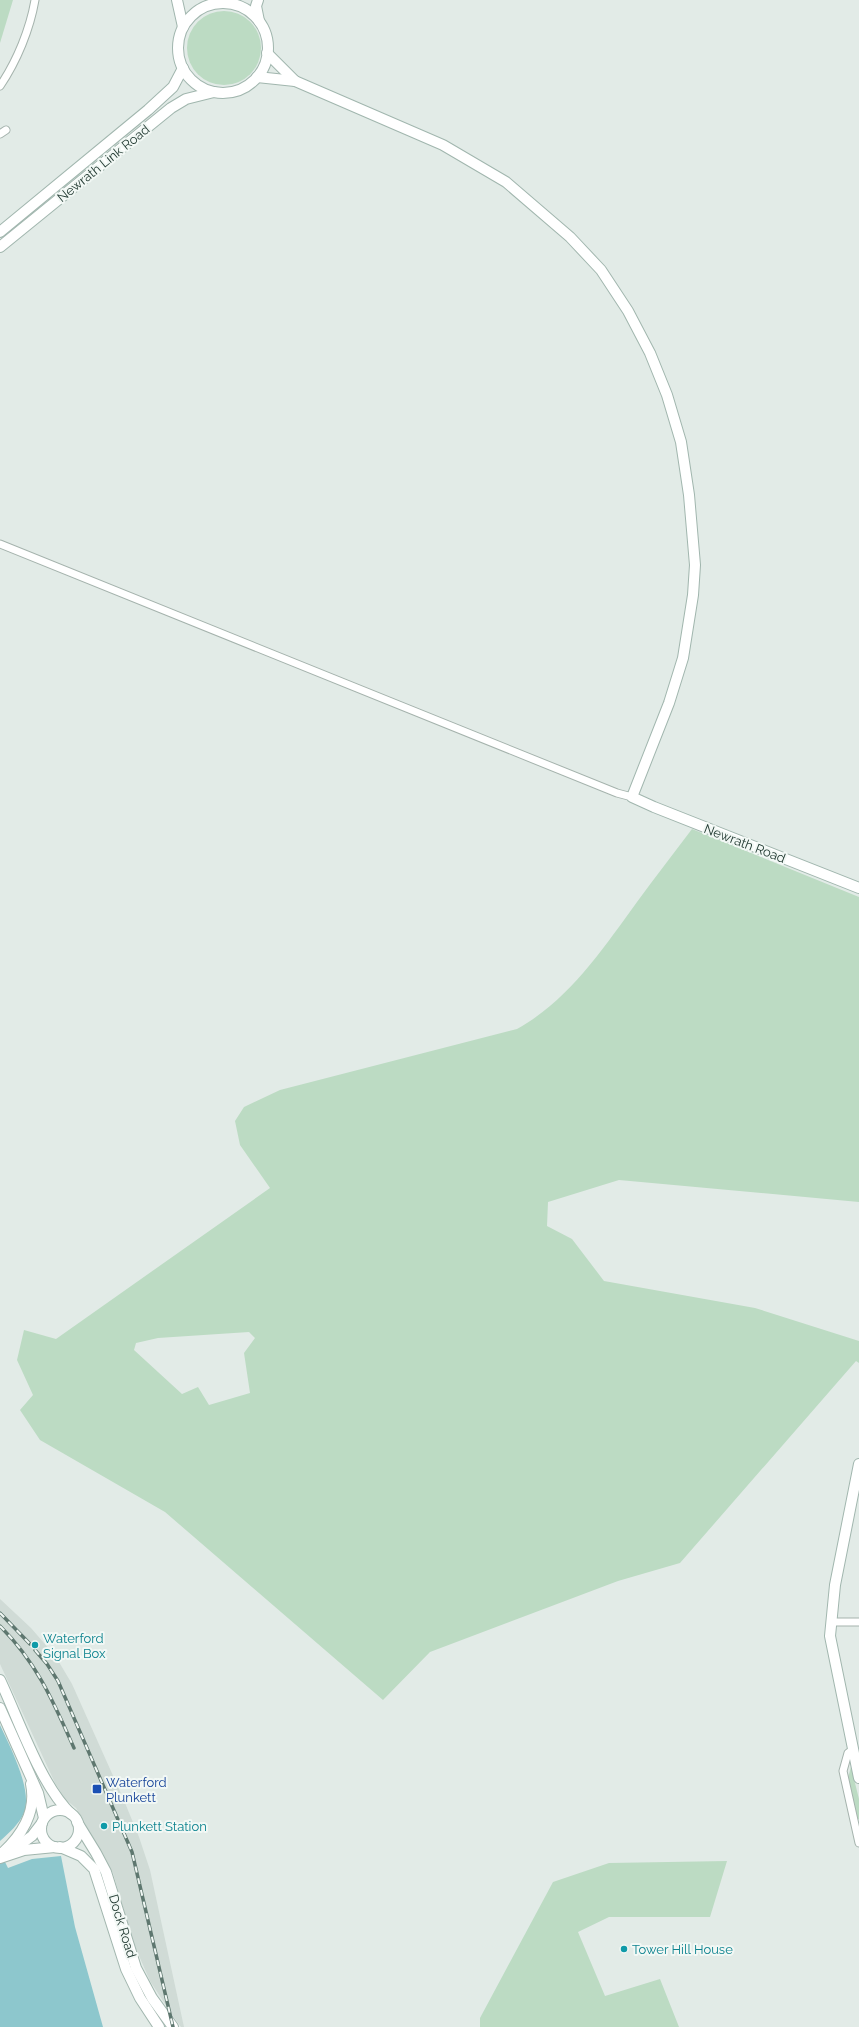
<svg xmlns="http://www.w3.org/2000/svg" width="859" height="2027" viewBox="0 0 859 2027" font-family="Raleway,sans-serif">
  <style>
    .built { fill: #d0dbd6 }
    .green { fill: #bcdbc3; fill-rule: evenodd }
    .water { fill: #8dc7cd }
    .lines { fill: none; stroke-linecap: round; stroke-linejoin: round }
    .street-casing { stroke: #a5b3ad; stroke-width: 9 }
    .secondary-casing { stroke: #a1b6ae; stroke-width: 12 }
    .street { stroke: #fff; stroke-width: 7 }
    .secondary { stroke: #fff; stroke-width: 10 }
    .rail-casing { stroke: #5e776f; stroke-width: 3.5 }
    .rail { stroke: #f2f8f5; stroke-width: 2; stroke-dasharray: 6; stroke-linecap: butt }
    .culture-dot { fill: #0f9aa8; stroke: #f2f8f5; stroke-width: 1.5 }
    .transit-dot { fill: #1a4fb4; stroke: #f2f8f5; stroke-width: 1.5 }
    .labels { text-anchor: middle; stroke-width: 4; stroke-linejoin: round; paint-order: stroke }
    .street-label { font-size: 13px; fill: #233b33; stroke: #f2f8f5 }
    .culture-label { font-size: 13px; fill: #0d838f; stroke: #f2f8f5; text-anchor: start }
    .transit-label { font-size: 13px; fill: #164399; stroke: #f2f8f5; text-anchor: start }
  </style>
  <rect width="100%" height="100%" fill="#e2ebe7"/>
  <polygon class="built" points="0,1599 31,1628 56,1657 72,1684 123,1798 139,1837 150,1870 184,2027 181,2027 173,2016 150,1981 133,1942 113,1873 76,1808 65,1799 55,1783 0,1664"/>
  <g class="green">
    <polygon points="0,0 13,0 0,43"/>
    <circle cx="224" cy="48" r="37"/>
    <path d="M692,829L859,897V1202L619,1180L548,1202L547,1226L572,1239L604,1281L755,1308L859,1341V1363L856,1361L680,1563L618,1581L430,1652L383,1700L165,1512L40,1440L20,1410L33,1395L17,1360L24,1330L56,1339L270,1188L240,1145L235,1121L244,1107L280,1090L517,1029C569,1000 602,950 637,902C655,877 674,853 692,829ZM249,1332L255,1338L244,1353L250,1393L209,1405L198,1387L182,1394L134,1350L136,1343L158,1338Z"/>
    <polygon points="851,1767 859,1799 859,1819 857,1820 847,1781"/>
    <polygon points="727,1861 710,1917 609,1917 578,1932 605,1996 660,1979 679,2027 480,2027 480,2018 553,1882 609,1863"/>
  </g>
  <g class="water">
    <path d="M0,1725C10,1747 33,1790 24,1813C19,1824 9,1833 0,1841Z"/>
    <polygon points="0,1852 8,1868 32,1859 61,1856 75,1927 103,2027 0,2027"/>
  </g>
  <g class="lines">
    <defs>
      <g id="street">
        <path d="M0,86C17,61 30,29 35,0"/>
        <polyline points="0,134 6,130"/>
        <polyline points="0,544 617,793 632,797"/>
        <polyline points="831,1622 859,1622"/>
        <polyline points="852,1750 848,1753 843,1771 859,1843"/>
      </g>
      <g id="secondary">
        <polyline points="177,0 183,27"/>
        <polyline points="258,0 256,6 259,21"/>
        <circle cx="223" cy="48" r="45"/>
        <polyline points="267,53 295,81"/>
        <polyline points="257,77 295,81 443,145 506,182 570,237 601,270 628,311 650,353 667,395 681,442 689,495 695,565 693,595 683,658 669,703 632,797 654,807 859,888"/>
        <polyline points="0,232 148,110 173,87 183,68"/>
        <polyline points="0,247 171,108 186,99 214,92"/>
        <polyline points="859,1464 835,1585 830,1636 859,1778"/>
        <path d="M0,1680C19,1720 40,1784 71,1814"/>
        <polyline points="0,1708 38,1793 44,1818"/>
        <circle cx="60" cy="1829" r="19"/>
        <polyline points="77,1822 96,1853 106,1872 136,1968 152,1998 173,2027"/>
        <polyline points="60,1847 81,1856 94,1869 126,1969 140,1998 159,2027"/>
        <polyline points="14,1849 32,1836 42,1823"/>
        <path d="M0,1855C21,1837 37,1812 31,1784"/>
        <polyline points="0,1858 24,1850 55,1847"/>
      </g>
    </defs>
    <use href="#street" class="street-casing"/>
    <use href="#secondary" class="secondary-casing"/>
    <use href="#street" class="street"/>
    <use href="#secondary" class="secondary"/>
    <defs>
      <g id="rail">
        <polyline points="0,1613 30,1644"/>
        <path d="M0,1626C37,1663 53,1701 74,1748"/>
        <polyline points="35,1650 47,1664 58,1681 132,1852 173,2027"/>
      </g>
    </defs>
    <use href="#rail" class="rail-casing"/>
    <use href="#rail" class="rail"/>
  </g>
  <g class="culture-dot">
    <circle cx="35" cy="1645" r="4"/>
    <circle cx="104" cy="1826" r="4"/>
    <circle cx="624" cy="1949" r="4"/>
  </g>
  <rect class="transit-dot" x="92" y="1784" width="10" height="10" rx="2"/>
  <g class="labels">
    <g class="street-label">
      <text transform="translate(103 163) rotate(-39)" y="5">Newrath Link Road</text>
      <text transform="translate(745 843) rotate(21)" y="5">Newrath Road</text>
      <text transform="translate(123 1926) rotate(73)" y="5">Dock Road</text>
    </g>
    <g class="culture-label">
      <text x="43" y="1643">Waterford<tspan x="43" dy="15">Signal Box</tspan></text>
      <text x="112" y="1831">Plunkett Station</text>
      <text x="632" y="1954">Tower Hill House</text>
    </g>
    <g class="transit-label">
      <text x="106" y="1787">Waterford<tspan x="106" dy="15">Plunkett</tspan></text>
    </g>
  </g>
</svg>
